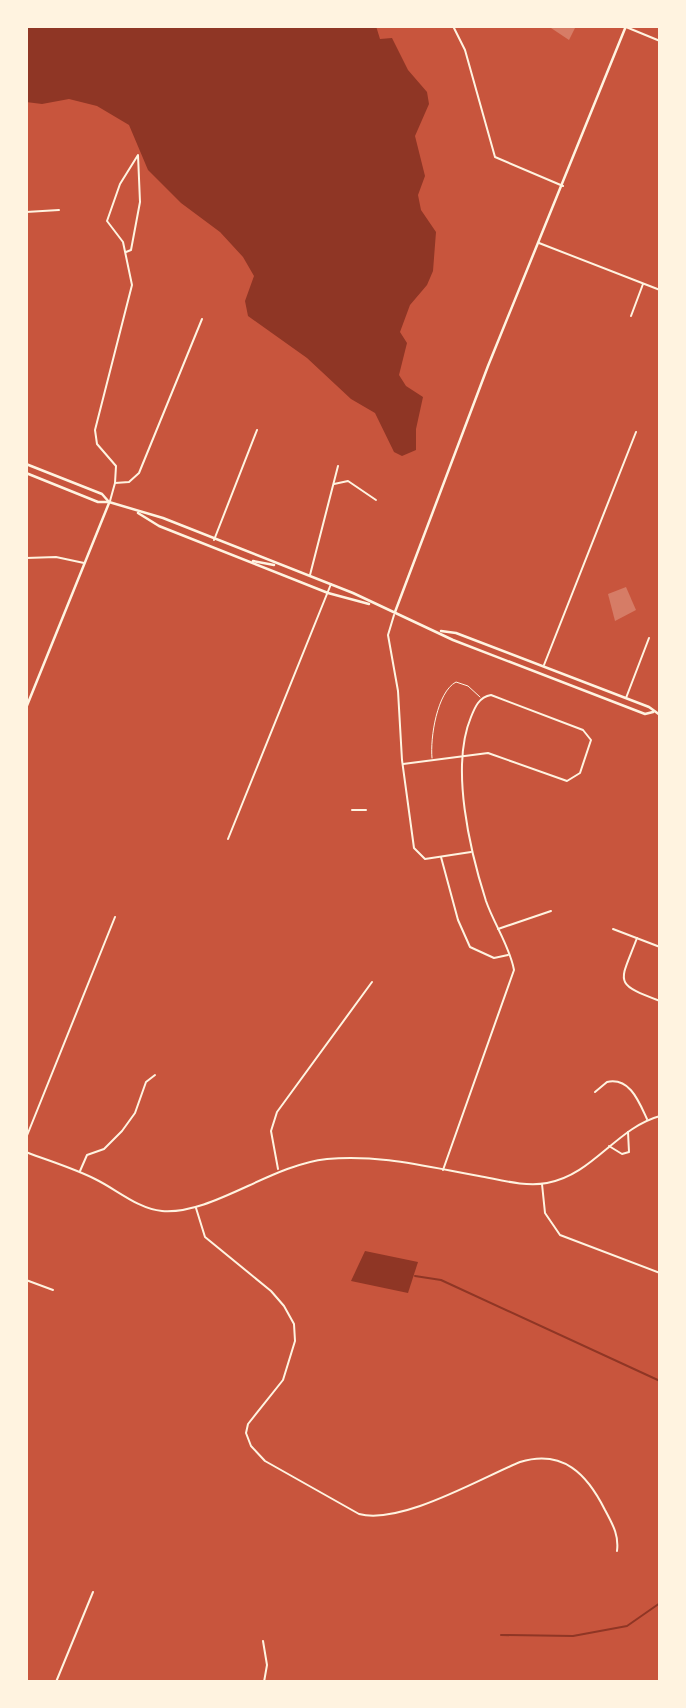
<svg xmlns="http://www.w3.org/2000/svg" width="686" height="1708" viewBox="0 0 686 1708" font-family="Roboto,sans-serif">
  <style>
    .water { fill: #8f3625 }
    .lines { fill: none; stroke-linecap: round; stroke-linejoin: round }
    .stream { stroke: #8f3625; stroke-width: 2 }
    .building { fill: #d67c66 }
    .service { stroke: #fff3e0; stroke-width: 1 }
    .minor { stroke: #fff3e0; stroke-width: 2 }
    .tertiary { stroke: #fff3e0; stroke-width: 2.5 }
    .secondary { stroke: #fff3e0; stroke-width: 2.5 }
  </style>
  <rect width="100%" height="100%" fill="#c8553d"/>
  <g class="water">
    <polygon points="26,26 376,26 380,39 392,38 408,70 427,92 429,104 415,136 425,176 418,195 421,210 436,232 433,271 427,285 410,305 400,332 407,343 399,375 406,386 423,397 416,429 416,450 402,456 394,452 375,413 351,399 307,358 248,316 245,301 254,276 243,257 220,232 181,203 148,170 129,125 97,106 69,99 42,104 26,102"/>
    <polygon points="365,1251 418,1262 408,1293 351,1281"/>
  </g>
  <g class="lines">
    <g class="stream">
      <polyline points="415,1276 441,1280 660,1381"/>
      <polyline points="501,1635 573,1636 627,1626 660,1603"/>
    </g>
  </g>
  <g class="building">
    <polygon points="548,26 576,26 569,40"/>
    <polygon points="626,587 636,610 615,621 608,594"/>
  </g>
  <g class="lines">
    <path class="service" d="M432,758C430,738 437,692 456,682L468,686L480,697"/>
    <g class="minor">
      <polyline points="453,26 465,50 495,157 563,186"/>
      <polyline points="626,27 660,41"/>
      <polyline points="26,212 59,210"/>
      <polyline points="539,243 660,290"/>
      <polyline points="631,316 643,284"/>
      <polyline points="115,483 116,466 97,444 95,430 132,285 123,242 107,221 120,184 138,155 140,202 131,250 126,252"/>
      <polyline points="334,484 348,481 376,500"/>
      <polyline points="110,501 115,483 129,482 139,473 202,319"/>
      <polyline points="214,540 257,430"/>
      <polyline points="26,558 56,557 84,563"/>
      <polyline points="310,575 338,466"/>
      <polyline points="394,615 388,635 398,691 402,760 414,848 425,859 471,852"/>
      <polyline points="544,665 636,432"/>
      <polyline points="626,698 649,638"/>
      <path d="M403,764L488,753L567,781L580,773L591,740L583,730L491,695C479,697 475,707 471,717C450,767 470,851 486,901C494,924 510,947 514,970L443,1170"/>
      <polyline points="352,810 366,810"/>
      <polyline points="228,839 331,584"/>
      <polyline points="441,857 458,920 470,947 494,958 508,955"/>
      <polyline points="498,929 551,911"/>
      <polyline points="613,929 660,947"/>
      <path d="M637,938C620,983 612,983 660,1001"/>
      <path d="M595,1092L607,1082C630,1077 639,1102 647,1119"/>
      <polyline points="26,1138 115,917"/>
      <polyline points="609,1146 622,1154 629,1152 628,1132"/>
      <path d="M26,1152C49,1161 73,1168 95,1179C116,1189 138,1209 162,1211C212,1215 270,1165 327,1159C379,1154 428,1167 479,1176C501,1180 525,1187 547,1183C593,1175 616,1128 660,1116"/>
      <polyline points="278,1169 271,1131 277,1112 372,982"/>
      <polyline points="80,1171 87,1155 104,1149 122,1131 135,1113 146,1082 155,1075"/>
      <polyline points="542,1184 545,1213 560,1235 660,1273"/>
      <path d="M196,1208L205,1237L271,1291L284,1306L294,1324L295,1341L283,1380L248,1424L246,1433L251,1446L265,1461L359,1514C401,1525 479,1479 520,1462C563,1449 587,1474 605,1510C613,1525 619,1535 617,1551"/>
      <polyline points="26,1280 53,1290"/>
      <polyline points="263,1641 267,1665 264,1682"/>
      <polyline points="56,1682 93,1592"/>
    </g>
    <g class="tertiary">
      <polyline points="395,612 488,366 626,26"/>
      <polyline points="26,708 109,503"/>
    </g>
    <g class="secondary">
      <polyline points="26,464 102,494 109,502"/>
      <polyline points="26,473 98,502 109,502 163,518 353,593 453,640 645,714 653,712"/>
      <polyline points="138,513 159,526 328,593 369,604"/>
      <polyline points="253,561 274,565"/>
      <polyline points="441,631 456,633 649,707 660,715"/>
    </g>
  </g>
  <rect width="686" height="1708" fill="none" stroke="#fff3e0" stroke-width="56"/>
</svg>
